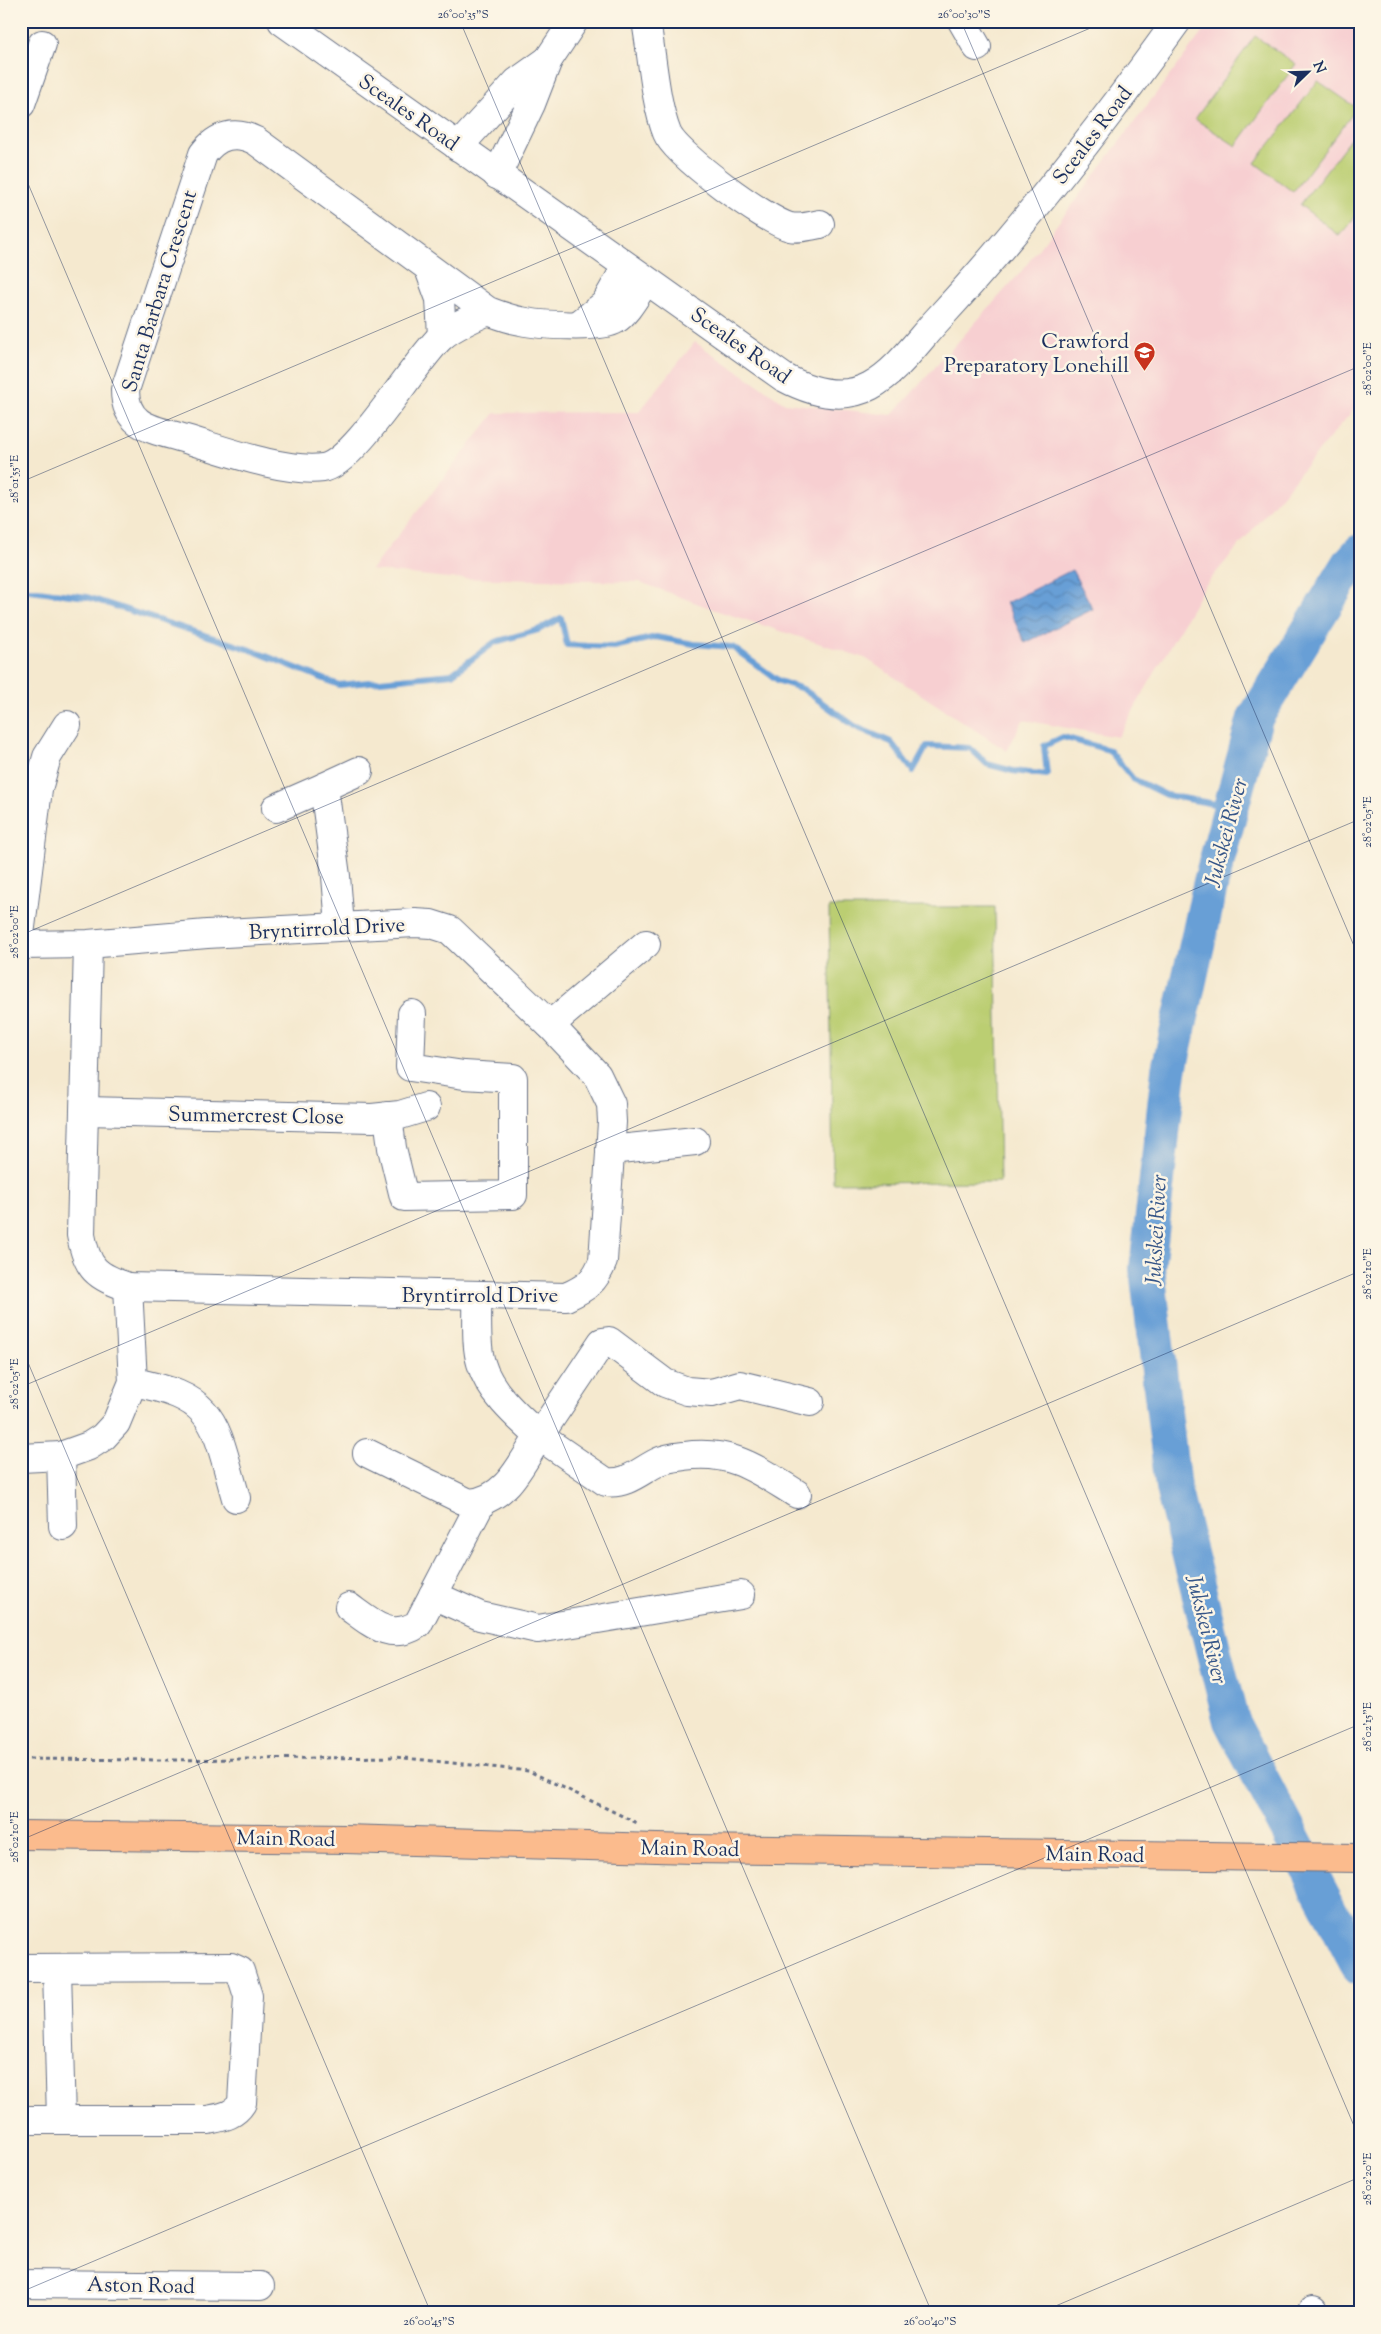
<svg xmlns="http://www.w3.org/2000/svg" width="1381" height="2334" viewBox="0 0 1381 2334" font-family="'Sorts Mill Goudy',serif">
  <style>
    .built { fill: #f7cfd1 }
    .grass { fill: #bbce72; stroke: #6b7e68 }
    .water { fill: url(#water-waves); stroke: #42679a }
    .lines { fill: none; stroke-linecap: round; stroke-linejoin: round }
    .stream { stroke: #689fd6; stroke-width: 6 }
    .river { stroke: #689fd6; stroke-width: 36 }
    .minor-casing { stroke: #677086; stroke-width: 30 }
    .major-casing { stroke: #677086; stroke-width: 30 }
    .path { stroke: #677086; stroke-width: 3; stroke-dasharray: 4 4; stroke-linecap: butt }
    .minor { stroke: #fff; stroke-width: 28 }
    .major { stroke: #fbbb8d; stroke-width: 28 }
    .ticks { fill: none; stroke: #1b2f5e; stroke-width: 1; stroke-opacity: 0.45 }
    .labels { text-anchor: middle; stroke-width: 5; stroke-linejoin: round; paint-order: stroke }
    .street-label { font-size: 21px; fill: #1b2f5e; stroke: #fcf5e5 }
    .poi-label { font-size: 21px; fill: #1b2f5e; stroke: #fcf5e5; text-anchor: end }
    .water-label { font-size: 22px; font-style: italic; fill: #365688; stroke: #fcf5e5 }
    .neatline { fill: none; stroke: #1b2f5e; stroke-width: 2 }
    .ticks-label { font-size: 12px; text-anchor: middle; fill: #1b2f5e }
  </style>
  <defs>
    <pattern id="water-waves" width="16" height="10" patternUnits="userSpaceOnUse" patternTransform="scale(1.25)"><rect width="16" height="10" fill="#689fd6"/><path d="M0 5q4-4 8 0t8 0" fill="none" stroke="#5582b1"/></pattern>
  </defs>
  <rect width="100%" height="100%" fill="#fcf5e5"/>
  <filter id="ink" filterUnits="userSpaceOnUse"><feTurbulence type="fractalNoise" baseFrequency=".02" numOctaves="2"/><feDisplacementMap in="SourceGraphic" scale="10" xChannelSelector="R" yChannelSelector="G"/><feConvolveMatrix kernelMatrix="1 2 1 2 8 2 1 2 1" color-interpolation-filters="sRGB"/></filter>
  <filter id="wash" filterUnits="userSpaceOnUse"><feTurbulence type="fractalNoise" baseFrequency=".0096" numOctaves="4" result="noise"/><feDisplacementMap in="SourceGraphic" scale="20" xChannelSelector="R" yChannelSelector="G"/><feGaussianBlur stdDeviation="1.12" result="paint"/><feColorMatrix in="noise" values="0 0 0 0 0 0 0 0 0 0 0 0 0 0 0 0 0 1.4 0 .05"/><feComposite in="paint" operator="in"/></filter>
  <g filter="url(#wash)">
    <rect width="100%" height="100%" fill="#f5e9cf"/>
    <polygon class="built" points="1211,21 1360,21 1360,402 1204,587 1118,737 1023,720 1007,751 865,658 718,611 640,582 448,578 371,570 495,413 639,412 695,342 785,403 892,415 1021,272"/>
    <g class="grass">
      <polygon points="1255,36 1296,64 1236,146 1195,119"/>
      <polygon points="1318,81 1357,108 1293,192 1255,163"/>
      <polygon points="1360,126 1360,210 1340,236 1300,205"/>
      <polygon points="829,907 995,907 1000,1182 833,1183"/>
    </g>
    <polygon class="water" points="1072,570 1093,609 1025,643 1006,603"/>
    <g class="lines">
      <polyline class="stream" points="21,589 87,597 251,650 339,685 452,674 495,642 538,630 561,618 567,645 614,647 656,637 694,644 732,647 779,681 803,689 856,727 891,742 913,771 927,746 970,748 987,764 1013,771 1047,775 1044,746 1063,737 1109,750 1133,779 1166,795 1231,807"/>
      <polyline class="river" points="1360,552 1351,562 1255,718 1211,882 1169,1070 1147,1269 1173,1488 1231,1721 1360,1968"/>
    </g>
  </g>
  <g filter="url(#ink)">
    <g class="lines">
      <defs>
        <g id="minor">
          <path d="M282,21L783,377C809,391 842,401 870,386C898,371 919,339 940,317C1026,224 1103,124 1177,21"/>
          <path d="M646,21C652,54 655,103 667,133C676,155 766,221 790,227C799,229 811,226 820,224"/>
          <polyline points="962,21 977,47"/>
          <polyline points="21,104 42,44"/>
          <polyline points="458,147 517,82 548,60"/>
          <polyline points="497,175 531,104 548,60 574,21"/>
          <polyline points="429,269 440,299 442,336"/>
          <path d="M488,311C473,318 453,326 441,337C414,362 355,463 323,468C282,473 218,448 179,437C150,429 125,425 125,390L203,154C217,135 235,130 256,141L488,311C499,315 509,319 521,321C538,325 601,329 615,320C628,312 637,293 646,281"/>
          <polyline points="578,325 605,304 626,267"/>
          <polyline points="276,808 324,787"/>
          <polyline points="340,926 336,876 324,787 359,771"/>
          <polyline points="21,927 38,789 47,757 67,725"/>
          <path d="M21,945L88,944L207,934L415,923L431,924L450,930L550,1025L597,1075L611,1104L612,1122L603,1261C595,1282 586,1288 566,1297L128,1287C96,1276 87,1269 81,1235L88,944"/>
          <polyline points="550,1025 646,944"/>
          <polyline points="86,1111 372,1118 400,1115 426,1107"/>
          <polyline points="388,1116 392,1148 404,1197 513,1195 513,1078 464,1075 410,1067 412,1014"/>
          <polyline points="610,1150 695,1141"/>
          <path d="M133,1382C218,1398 214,1422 236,1498"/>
          <path d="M367,1453L469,1503C506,1501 521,1464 539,1436C518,1417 489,1392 481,1363C475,1343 478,1318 477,1297"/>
          <polyline points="61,1456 63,1526"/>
          <polyline points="21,1458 61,1456 89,1446 103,1437 116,1423 133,1382 128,1287"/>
          <path d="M797,1494C758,1470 732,1449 684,1456C675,1457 666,1458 658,1462C641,1470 627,1485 606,1482L539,1436L602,1342L609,1341L665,1383L687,1391L712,1393L740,1385L810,1402"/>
          <polyline points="433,1595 480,1616 538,1629 741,1595"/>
          <path d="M349,1607C371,1623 391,1642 418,1624L481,1503"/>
          <path d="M21,1968L231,1967L240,1971L248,1996L242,2103C234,2116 222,2117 208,2120H21"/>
          <polyline points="57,1969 61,2120"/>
          <polyline points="21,2284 260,2286"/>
          <polyline points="1313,2310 1314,2313"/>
        </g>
        <polyline id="major" points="21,1835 345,1839 691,1849 1360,1858"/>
      </defs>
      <use href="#minor" class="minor-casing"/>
      <use href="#major" class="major-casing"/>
      <polyline class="path" points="21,1759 168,1760 395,1757 529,1771 637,1823"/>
      <use href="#minor" class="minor"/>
      <use href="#major" class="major"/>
    </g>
  </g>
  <path class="ticks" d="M460,21L1360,2140M961,21L1360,960M21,30L41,21M21,167L932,2313M21,482L1107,21M21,935L1360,366M21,1346L431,2313M21,1387L1360,819M21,1840L1360,1271M21,2292L1360,1724M1039,2313L1360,2177"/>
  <defs>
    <symbol id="school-pin" viewBox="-11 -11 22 30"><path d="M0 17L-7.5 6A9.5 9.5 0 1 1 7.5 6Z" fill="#c8321e" stroke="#fcf5e5"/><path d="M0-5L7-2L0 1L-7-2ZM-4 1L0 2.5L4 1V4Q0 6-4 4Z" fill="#fff"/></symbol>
  </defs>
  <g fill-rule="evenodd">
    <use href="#school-pin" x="1132" y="340" width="25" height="34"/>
  </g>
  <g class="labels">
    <g class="street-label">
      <text transform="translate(409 112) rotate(35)" y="7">Sceales Road</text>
      <text transform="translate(1092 135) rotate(-53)" y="7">Sceales Road</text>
      <text transform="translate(159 291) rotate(-73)" y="7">Santa Barbara Crescent</text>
      <text transform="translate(741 345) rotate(35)" y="7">Sceales Road</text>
      <text transform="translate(327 928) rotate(-3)" y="7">Bryntirrold Drive</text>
      <text transform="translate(256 1115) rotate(1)" y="7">Summercrest Close</text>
      <text x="480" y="1302">Bryntirrold Drive</text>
      <text transform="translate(286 1838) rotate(1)" y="7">Main Road</text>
      <text transform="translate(690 1848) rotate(1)" y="7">Main Road</text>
      <text transform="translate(1095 1854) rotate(1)" y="7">Main Road</text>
      <text transform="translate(141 2285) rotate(1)" y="7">Aston Road</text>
    </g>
    <g class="poi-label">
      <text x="1129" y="348">Crawford<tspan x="1129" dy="24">Preparatory Lonehill</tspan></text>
    </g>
    <g class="water-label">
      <text transform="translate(1225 832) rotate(-75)" y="8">Jukskei River</text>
      <text transform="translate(1155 1230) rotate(-87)" y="8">Jukskei River</text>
      <text transform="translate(1208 1629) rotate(76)" y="8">Jukskei River</text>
    </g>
  </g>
  <rect width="1381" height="2334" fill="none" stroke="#fcf5e5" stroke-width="55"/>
  <g transform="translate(1308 72) rotate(67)" stroke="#fcf5e5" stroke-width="4" paint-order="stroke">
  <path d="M0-4L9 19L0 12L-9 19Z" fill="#1b2f5e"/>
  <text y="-8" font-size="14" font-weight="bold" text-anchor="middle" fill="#1b2f5e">N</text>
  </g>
  <rect x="28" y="28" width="1326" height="2278" class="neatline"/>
  <g class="ticks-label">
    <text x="463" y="18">26°00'35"S</text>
    <text x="964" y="18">26°00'30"S</text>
    <text transform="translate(1367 369) rotate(-90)" y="4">28°02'00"E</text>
    <text transform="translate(14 479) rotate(-90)" y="4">28°01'55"E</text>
    <text transform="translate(1367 822) rotate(-90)" y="4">28°02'05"E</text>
    <text transform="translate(14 932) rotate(-90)" y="4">28°02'00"E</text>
    <text transform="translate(1367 1274) rotate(-90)" y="4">28°02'10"E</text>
    <text transform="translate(14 1384) rotate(-90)" y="4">28°02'05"E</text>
    <text transform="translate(1367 1727) rotate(-90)" y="4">28°02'15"E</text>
    <text transform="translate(14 1837) rotate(-90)" y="4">28°02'10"E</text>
    <text transform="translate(1367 2179) rotate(-90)" y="4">28°02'20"E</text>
    <text x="429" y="2325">26°00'45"S</text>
    <text x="930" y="2325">26°00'40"S</text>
  </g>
</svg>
